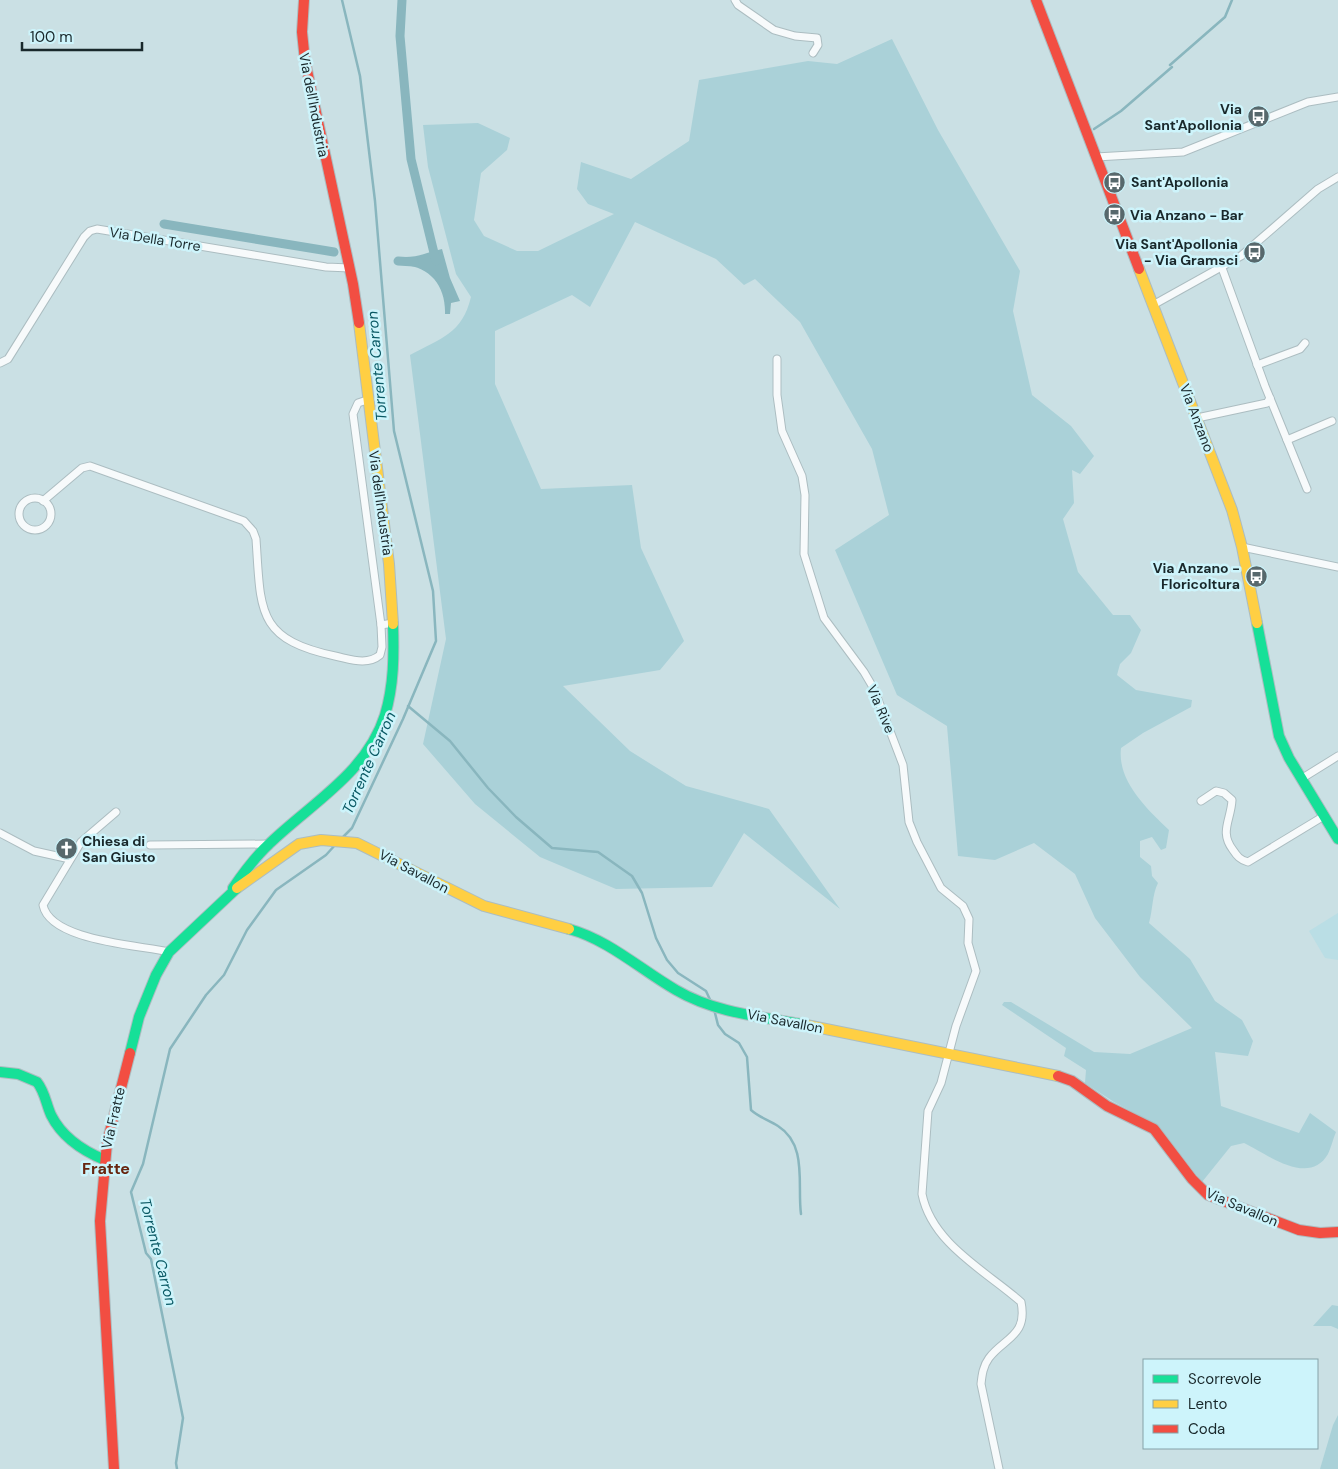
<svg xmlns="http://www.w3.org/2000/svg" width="1338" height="1469" viewBox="0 0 1338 1469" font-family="'DM Sans',sans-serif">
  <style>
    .built { fill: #badee5 }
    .green { fill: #aad1d8 }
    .water { fill: #89b6be }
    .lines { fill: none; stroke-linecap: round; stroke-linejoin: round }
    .stream { stroke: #89b6be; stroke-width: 2.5 }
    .canal { stroke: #89b6be; stroke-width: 9 }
    .street-casing { stroke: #acbdc1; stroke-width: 9 }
    .fast-casing { stroke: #acbdc1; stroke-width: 12 }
    .slow-casing { stroke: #acbdc1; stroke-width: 12 }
    .jam-casing { stroke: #acbdc1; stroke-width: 12 }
    .street { stroke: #f7fafb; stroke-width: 7 }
    .fast { stroke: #16e098; stroke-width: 10 }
    .slow { stroke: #ffcf43; stroke-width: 10 }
    .jam { stroke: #f24e42; stroke-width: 10 }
    .labels { text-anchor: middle; stroke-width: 5; stroke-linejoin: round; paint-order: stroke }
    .street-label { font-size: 14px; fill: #19282b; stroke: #cdf4fb }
    .poi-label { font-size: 14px; font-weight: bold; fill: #19282b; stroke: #cdf4fb; text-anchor: end }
    .water-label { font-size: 15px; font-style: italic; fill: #095964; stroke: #cdf4fb }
    .quarter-label { font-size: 16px; font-weight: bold; fill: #672610; stroke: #cdf4fb }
  </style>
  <rect width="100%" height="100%" fill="#cae0e4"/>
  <polygon class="built" points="1338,913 1338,960 1325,958 1309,931"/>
  <g class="green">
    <path d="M892,39L938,130L1020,271L1013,311L1032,395L1071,426L1094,456L1080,474L1072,470L1074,503L1063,519L1078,572L1113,615H1130L1141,630L1131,653L1120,664L1117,675L1136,690L1192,700L1191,707L1143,733L1121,748C1117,781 1147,809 1169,830L1166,848L1161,850L1152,837L1140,841V857L1151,866L1152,876L1158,883C1152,895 1153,909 1149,923L1190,959L1215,1001L1242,1020L1253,1041L1248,1056L1215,1052L1221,1106L1299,1133L1310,1113L1336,1132C1333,1139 1331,1148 1328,1154C1309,1187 1267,1154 1244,1143L1231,1146L1202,1182L1159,1126L1114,1102L1085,1083L1086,1070L1064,1056L1066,1048L1002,1005L1004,1002H1011L1094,1052L1130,1054L1192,1028L1140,977L1095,918L1075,874L1034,843L995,860L958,856L947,726L897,695L835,550L889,515L872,449L800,322L755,279L744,285L716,259L635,222L590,307L572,295L495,331V384L541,489L632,485L641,548L684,641L660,670L563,686L630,751L686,786L769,809L840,909L744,833L712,887L616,889L540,857L475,804L423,744L446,639L410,355C441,338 462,334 471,297L456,274L428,167L423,125L478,123L510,138L507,150L481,173L474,220L484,236L517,251H538L614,214L588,204L577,189L581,162L631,179L689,141L699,80L808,61L837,64Z"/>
    <polygon points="1332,1305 1338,1306 1338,1329 1331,1326 1313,1326"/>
    <polygon points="1338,1415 1338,1469 1320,1469 1333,1425"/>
  </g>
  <path class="water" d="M442,249L450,278L460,301L451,303L450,314H445C446,287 431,267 404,265L402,257C417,258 428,252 442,249Z"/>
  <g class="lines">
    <g class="stream">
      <polyline points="1170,65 1225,17 1232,0"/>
      <polyline points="1094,129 1121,111 1172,67"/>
      <polyline points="408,706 450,741 488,788 516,817 552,848 598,852 632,876 642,893 656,938 667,960 678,973 706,991 712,1004"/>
      <polyline points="342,838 352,828 403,719 436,641 433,591 394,431 375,201 360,76 342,0"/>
      <path d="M714,1009L718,1025L725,1034L739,1043L747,1057L751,1110C760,1118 769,1120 778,1126C808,1145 797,1185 801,1214"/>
      <polyline points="177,1469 176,1463 183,1418 151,1259 146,1253 131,1192 143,1164 170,1049 206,995 224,975 247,930 276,890 326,855 336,844"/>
    </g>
    <g class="canal">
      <polyline points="402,0 400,36 411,159 436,261"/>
      <polyline points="164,224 334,252"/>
      <polyline points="398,261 414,262"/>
    </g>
    <defs>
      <g id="street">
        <polyline points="735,0 738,5 774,30 795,36 817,38 818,45 813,53"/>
        <polyline points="1096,157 1183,152 1308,102 1338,97"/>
        <polyline points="1222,268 1265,386 1307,489"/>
        <polyline points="1153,305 1241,256 1318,189 1338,177"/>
        <path d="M777,359V395L782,431L802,476L805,495L804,554L824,618L864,672L874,689L903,765L909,822L917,842L941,888L963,906L969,919L968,943L976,971L956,1026L941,1083L928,1111L922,1194C932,1244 986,1271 1021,1302C1028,1336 1004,1338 989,1358C983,1366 982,1375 981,1384L999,1469"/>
        <polyline points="0,363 8,359 84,237 90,231 97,229 326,267 350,268"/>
        <polyline points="1257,365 1300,349 1305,343"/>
        <polyline points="367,400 358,403 353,414 381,625"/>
        <polyline points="1197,418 1267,403 1270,398"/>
        <polyline points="1287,440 1332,421"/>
        <circle cx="35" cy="514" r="16"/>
        <path d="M43,501L82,468L90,466L244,521L253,531L256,539C261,611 256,639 335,656C350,659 367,666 380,655L382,647L381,625L393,623"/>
        <polyline points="1242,547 1338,567"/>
        <polyline points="1301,779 1338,756"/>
        <path d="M1201,801L1216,791L1224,793L1232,800C1231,820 1219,832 1233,850C1237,856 1240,860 1248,862L1324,816"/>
        <path d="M116,812L81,842L43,905C50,941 139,945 169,952"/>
        <polyline points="0,833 34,851 70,859"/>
        <polyline points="150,845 269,844"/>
      </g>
      <g id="fast">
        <polyline points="1257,623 1279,736 1289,758 1338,839"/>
        <path d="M233,888C244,872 255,857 269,844C310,804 367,773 385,715C394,685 394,655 393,624"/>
        <path d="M569,929C609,940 641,970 676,990C715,1013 763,1017 806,1025"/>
        <polyline points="130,1053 139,1017 156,975 169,952 237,888"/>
        <path d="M0,1072L18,1074L37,1082C45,1092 46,1104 51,1115C62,1137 83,1151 105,1160"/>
      </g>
      <g id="slow">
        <polyline points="1139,269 1232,510 1242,547 1257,623"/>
        <polyline points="359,323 389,564 393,624"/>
        <polyline points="237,888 299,844 321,840 357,843 484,906 569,929"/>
        <polyline points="806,1025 1058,1076"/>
      </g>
      <g id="jam">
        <polyline points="304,0 302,32 305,61 353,284 359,323"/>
        <polyline points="1036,0 1139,269"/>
        <polyline points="1058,1076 1072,1081 1107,1106 1154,1129 1192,1179 1208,1195 1299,1230 1320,1233 1338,1232"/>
        <polyline points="114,1469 100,1221 107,1143 130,1053"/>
      </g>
    </defs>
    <use href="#street" class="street-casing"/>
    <use href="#fast" class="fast-casing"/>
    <use href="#slow" class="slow-casing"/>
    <use href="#jam" class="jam-casing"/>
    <use href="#street" class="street"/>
    <use href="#fast" class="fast"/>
    <use href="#slow" class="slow"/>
    <use href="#jam" class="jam"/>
  </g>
  <defs>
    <symbol id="bus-disc" viewBox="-11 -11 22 22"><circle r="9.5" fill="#57686c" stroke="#cdf4fb"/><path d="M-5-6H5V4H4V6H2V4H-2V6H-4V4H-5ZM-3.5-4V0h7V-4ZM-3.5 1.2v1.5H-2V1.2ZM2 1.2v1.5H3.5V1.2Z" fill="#fff"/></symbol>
    <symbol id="church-disc" viewBox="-11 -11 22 22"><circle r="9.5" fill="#57686c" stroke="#cdf4fb"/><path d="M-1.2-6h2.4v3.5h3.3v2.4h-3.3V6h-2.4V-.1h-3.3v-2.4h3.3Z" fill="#fff"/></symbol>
  </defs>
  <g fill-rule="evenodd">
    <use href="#bus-disc" x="1246" y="104" width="25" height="25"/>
    <use href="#bus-disc" x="1102" y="170" width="25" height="25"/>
    <use href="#bus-disc" x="1102" y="202" width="25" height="25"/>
    <use href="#bus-disc" x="1242" y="240" width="25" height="25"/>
    <use href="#bus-disc" x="1244" y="564" width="25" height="25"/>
    <use href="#church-disc" x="54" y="836" width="25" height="25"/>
  </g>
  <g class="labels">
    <g class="street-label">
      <text transform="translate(314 105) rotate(79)" y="5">Via dell'Industria</text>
      <text transform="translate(155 239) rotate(9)" y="5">Via Della Torre</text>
      <text transform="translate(1197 418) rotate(69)" y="5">Via Anzano</text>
      <text transform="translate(381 503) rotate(82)" y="5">Via dell'Industria</text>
      <text transform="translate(881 709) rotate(67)" y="5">Via Rive</text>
      <text transform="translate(414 871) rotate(28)" y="5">Via Savallon</text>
      <text transform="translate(785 1021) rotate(11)" y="5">Via Savallon</text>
      <text transform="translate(113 1118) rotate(-77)" y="5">Via Fratte</text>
      <text transform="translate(1242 1207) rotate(23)" y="5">Via Savallon</text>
    </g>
    <g class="poi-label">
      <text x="1242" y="114">Via<tspan x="1242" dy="16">Sant'Apollonia</tspan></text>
      <text x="1131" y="187" text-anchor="start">Sant'Apollonia</text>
      <text x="1130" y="220" text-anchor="start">Via Anzano - Bar</text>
      <text x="1238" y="249">Via Sant'Apollonia<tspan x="1238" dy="16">- Via Gramsci</tspan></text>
      <text x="1240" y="573">Via Anzano -<tspan x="1240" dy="16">Floricoltura</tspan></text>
      <text x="82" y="846" text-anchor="start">Chiesa di<tspan x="82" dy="16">San Giusto</tspan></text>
    </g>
    <g class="water-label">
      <text transform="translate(377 366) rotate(-95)" y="5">Torrente Carron</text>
      <text transform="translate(369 763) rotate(-66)" y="5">Torrente Carron</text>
      <text transform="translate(158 1252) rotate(76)" y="5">Torrente Carron</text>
    </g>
    <g class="quarter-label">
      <text x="106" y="1174">Fratte</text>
    </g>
  </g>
  <rect x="1143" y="1359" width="175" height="90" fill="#cdf4fb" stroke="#85a2a8"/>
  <rect x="1153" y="1375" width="25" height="8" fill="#16e098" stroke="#85a2a8"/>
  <text x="1188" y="1384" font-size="15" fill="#19282b">Scorrevole</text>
  <rect x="1153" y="1400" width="25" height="8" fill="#ffcf43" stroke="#85a2a8"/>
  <text x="1188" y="1409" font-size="15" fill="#19282b">Lento</text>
  <rect x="1153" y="1425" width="25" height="8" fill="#f24e42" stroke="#85a2a8"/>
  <text x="1188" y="1434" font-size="15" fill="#19282b">Coda</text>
  <path d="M22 42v8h120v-8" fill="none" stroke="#19282b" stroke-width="2.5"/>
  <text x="30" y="42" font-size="15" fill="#19282b" stroke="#cdf4fb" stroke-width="4" paint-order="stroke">100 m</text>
</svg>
